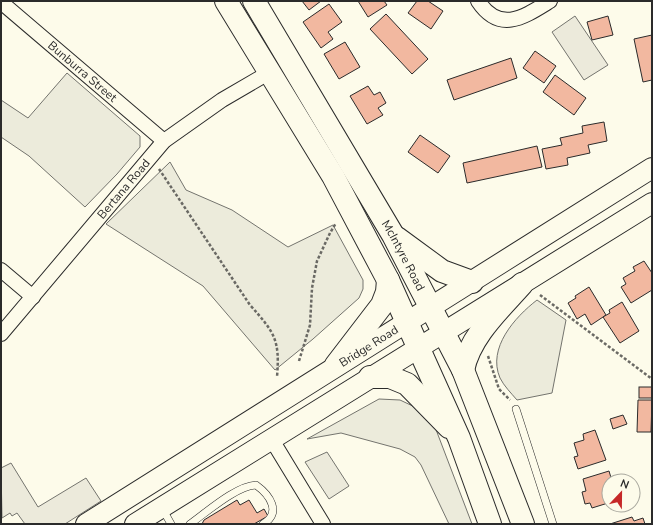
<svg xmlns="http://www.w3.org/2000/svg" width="653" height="525" viewBox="0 0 653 525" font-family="'Nunito Sans',sans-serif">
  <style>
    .green { fill: #ecebdb; stroke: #74746e }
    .parking { fill: #eceadb; stroke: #74746e }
    .building { fill: #f2b8a0; stroke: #2b2b2b }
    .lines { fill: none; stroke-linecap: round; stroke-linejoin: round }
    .lane-casing { stroke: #2b2b2b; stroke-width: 8 }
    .street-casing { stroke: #2b2b2b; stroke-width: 16 }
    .secondary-casing { stroke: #2b2b2b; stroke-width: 22 }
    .primary-casing { stroke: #2b2b2b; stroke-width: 24 }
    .path { stroke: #6a6964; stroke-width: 2.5; stroke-dasharray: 3 2; stroke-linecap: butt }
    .lane { stroke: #fdfbea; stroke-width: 7 }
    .street { stroke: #fdfbea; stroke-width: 14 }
    .secondary { stroke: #fdfbea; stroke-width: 20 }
    .primary { stroke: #fdfbea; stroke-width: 22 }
    .labels { text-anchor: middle; stroke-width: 3; stroke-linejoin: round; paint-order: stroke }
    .street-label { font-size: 12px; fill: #2b2b2b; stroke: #fdfbea }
  </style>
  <rect width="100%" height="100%" fill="#fdfbea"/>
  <g class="green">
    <polygon points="67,73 140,136 140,147 117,174 85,207 29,156 1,137 1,100 28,118"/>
    <polygon points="170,162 186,190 232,210 288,247 333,225 363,280 363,289 359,298 313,339 275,370 203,286 106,224"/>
    <path d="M537,300L566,320L552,393L517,400C511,393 504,386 500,378C487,348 515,317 537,300Z"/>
    <polygon points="379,399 400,400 419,409 435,427 472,524 449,524 421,465 415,457 400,449 341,433 307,439"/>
  </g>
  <g class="parking">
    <polygon points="575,16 608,65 584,80 552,32"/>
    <polygon points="327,452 349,486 329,499 305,462"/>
    <polygon points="11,463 38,507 86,478 101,501 65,524 25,524 17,513 12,516 10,513 2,518 1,468"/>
  </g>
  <g class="building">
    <polygon points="302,1 321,1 309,10"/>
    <polygon points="358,1 384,1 387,5 368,17"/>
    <polygon points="417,1 428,1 443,11 431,29 408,13"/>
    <polygon points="329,4 342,22 328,32 333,39 321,48 303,22"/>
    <polygon points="386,14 428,59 412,74 370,29"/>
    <polygon points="608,16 613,35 592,40 587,22"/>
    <polygon points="652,35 652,80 643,82 634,39"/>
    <polygon points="345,42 360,67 339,79 324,54"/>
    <polygon points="535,51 556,66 544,83 523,68"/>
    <polygon points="511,58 517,78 454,100 447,80"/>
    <polygon points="555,75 586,98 574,115 543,92"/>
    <polygon points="368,86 374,95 380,92 386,103 378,108 383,115 367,124 350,96"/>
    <polygon points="604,122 607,141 588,145 590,153 567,158 568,165 546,169 542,149 562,145 560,138 583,133 582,126"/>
    <polygon points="420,135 450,156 438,173 408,152"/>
    <polygon points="537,146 542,167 467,183 463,163"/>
    <polygon points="644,261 652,273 652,290 631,303 621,287 626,284 623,278 635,271 633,267"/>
    <polygon points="589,287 606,315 591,325 585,314 577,319 568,303 576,298 575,296"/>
    <polygon points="622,302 639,331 620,343 603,317 610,313 609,310"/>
    <rect x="639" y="387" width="13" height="11"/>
    <polygon points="638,400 652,400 651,432 637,432"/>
    <polygon points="623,415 627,424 613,429 610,419"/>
    <polygon points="595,430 606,460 578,469 574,457 578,456 574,443 584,440 583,434"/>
    <polygon points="609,471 612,481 609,481 609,489 604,491 608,503 592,508 590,503 585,504 582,492 586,491 583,479"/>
    <polygon points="237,500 240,505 249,500 257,513 264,509 268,516 254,524 202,524 204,520"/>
    <polygon points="632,517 634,521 643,518 645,524 610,524"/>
  </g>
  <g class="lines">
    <defs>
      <g id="lane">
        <polyline points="516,409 553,524"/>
        <polyline points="162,508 171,524"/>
        <path d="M190,524C207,512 236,486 256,485C270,495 282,513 263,524"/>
      </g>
      <g id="street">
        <path d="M478,1C500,34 524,17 550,1"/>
        <path id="s1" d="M1,2L164,141"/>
        <polyline points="1,270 33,297"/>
        <path id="s2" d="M1,334L164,141L222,100L270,72"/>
        <polyline points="272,440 323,524"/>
      </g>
      <g id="secondary">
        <path id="s3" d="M86,524L652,168"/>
        <polyline points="135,524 652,203"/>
      </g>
      <g id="primary">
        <polyline points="226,1 333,176 388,280 459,438 490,524"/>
        <path id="s4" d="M254,1L393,235L463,370L523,524"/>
        <polyline points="397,238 442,271 472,282"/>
        <polyline points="336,365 382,305 387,292 388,280"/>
        <path d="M463,370C470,336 499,310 522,284"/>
        <polyline points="370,377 390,377 407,384 449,427"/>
      </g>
    </defs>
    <use href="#lane" class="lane-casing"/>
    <use href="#street" class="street-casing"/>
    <use href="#secondary" class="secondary-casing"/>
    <use href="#primary" class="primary-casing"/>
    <g class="path">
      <path d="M159,169L250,305C275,333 280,340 277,377"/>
      <polyline points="540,295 652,379"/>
      <polyline points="488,356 499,389 510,400"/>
      <polyline points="299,361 310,325 312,288 317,261 330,233 336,223"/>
    </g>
    <use href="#lane" class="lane"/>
    <use href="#street" class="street"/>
    <use href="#secondary" class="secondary"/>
    <use href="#primary" class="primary"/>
  </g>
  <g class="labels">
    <g class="street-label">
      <text dy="4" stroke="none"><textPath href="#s1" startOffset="107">Bunburra Street</textPath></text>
      <text dy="4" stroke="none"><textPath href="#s2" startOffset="190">Bertana Road</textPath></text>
      <text dy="4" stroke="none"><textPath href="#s4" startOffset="295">McIntyre Road</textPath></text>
      <text dy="4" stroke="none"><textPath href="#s3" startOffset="334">Bridge Road</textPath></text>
    </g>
  </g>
  <rect width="653" height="525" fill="none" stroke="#2b2b2b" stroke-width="4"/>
  <g transform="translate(621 493) rotate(22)"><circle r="19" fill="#fdfbea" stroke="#a9a89e"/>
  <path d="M0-3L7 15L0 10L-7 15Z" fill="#c62828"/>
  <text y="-6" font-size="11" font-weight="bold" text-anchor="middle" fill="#2b2b2b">N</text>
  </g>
</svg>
